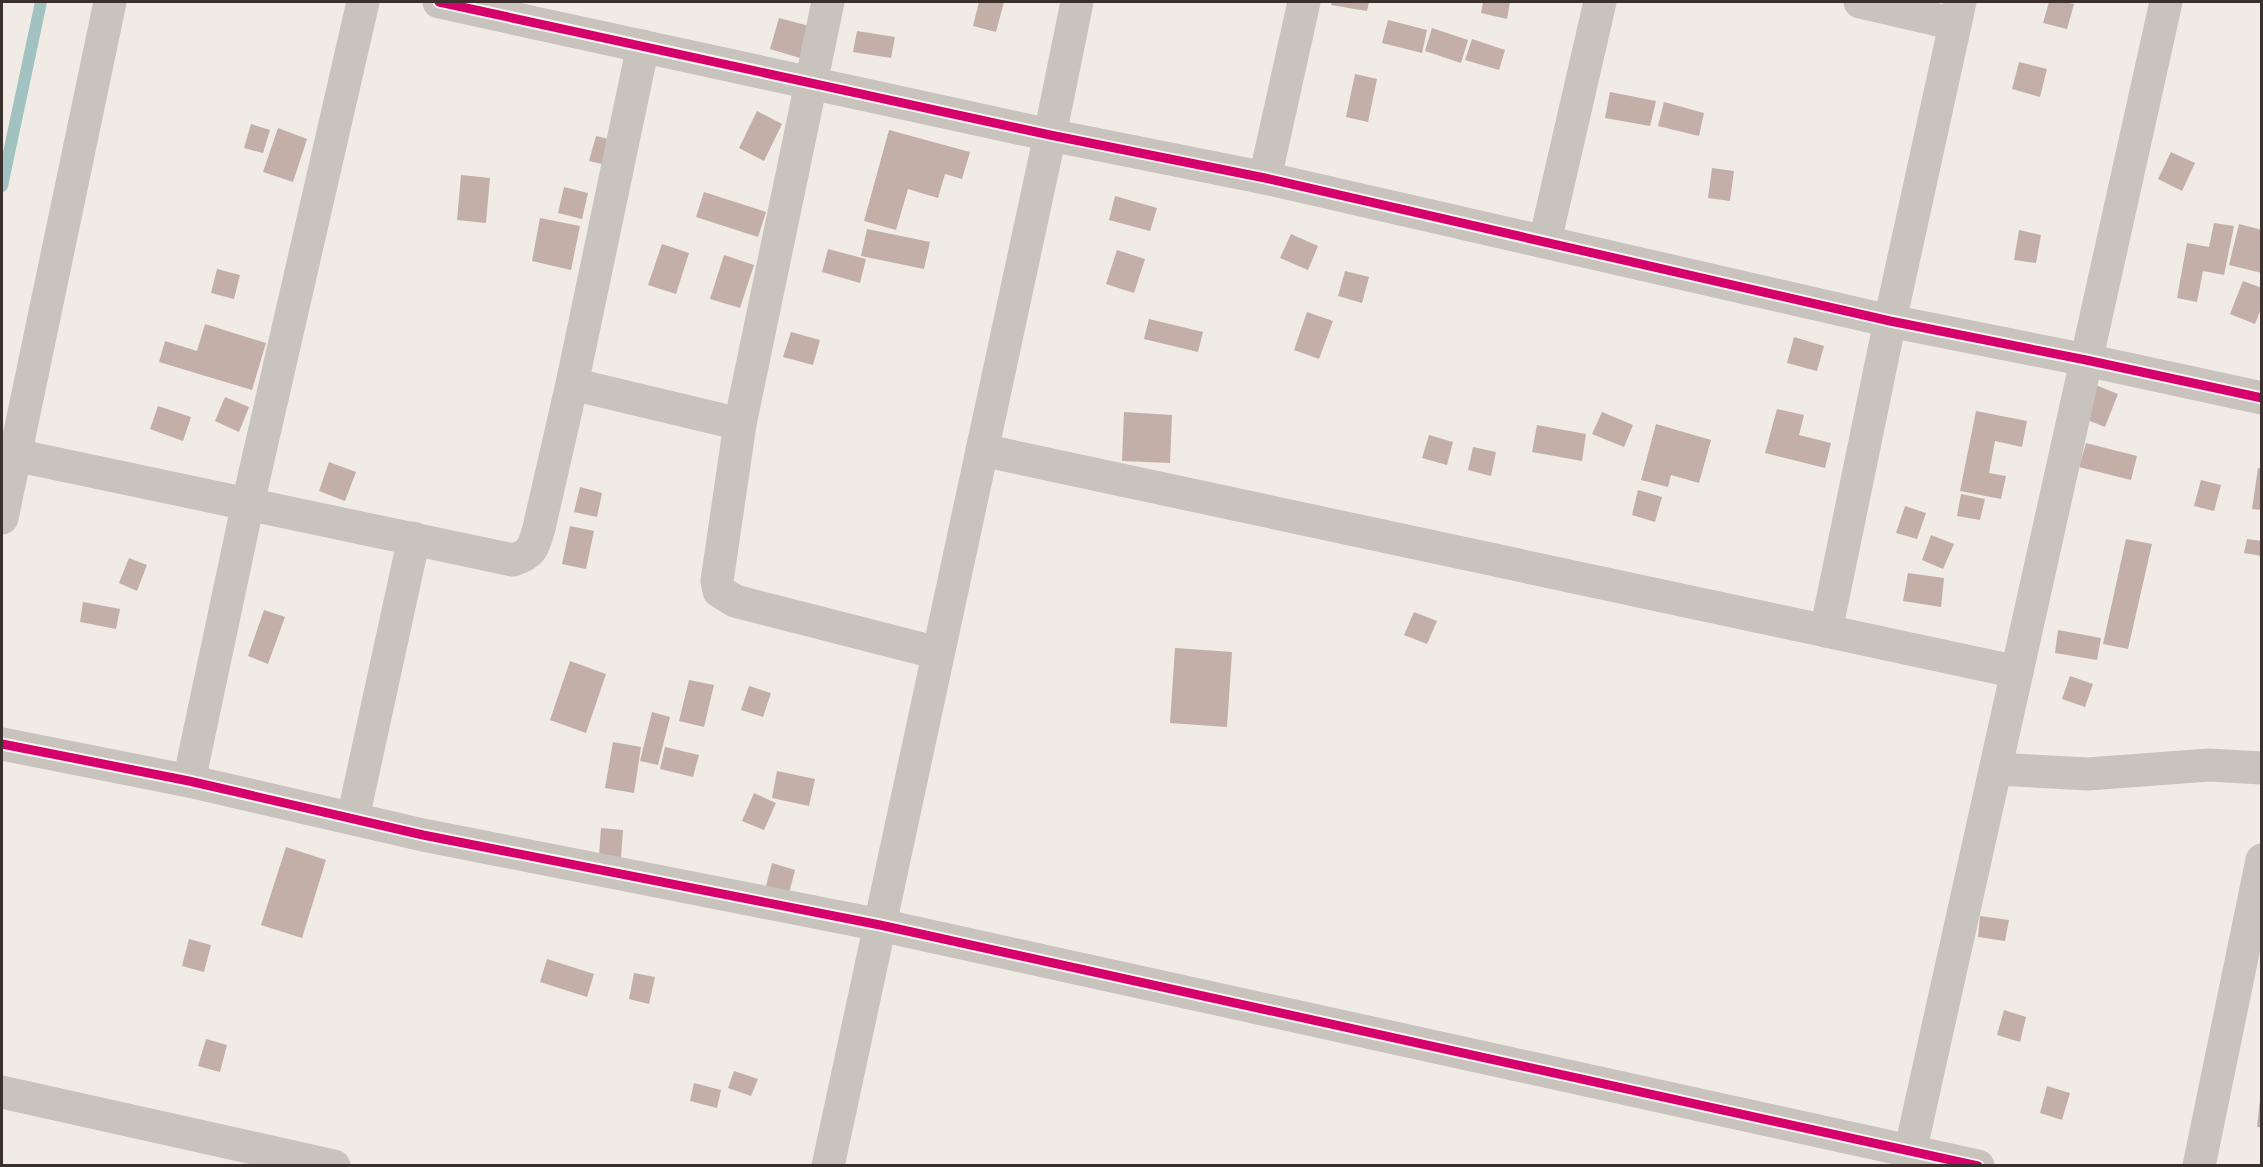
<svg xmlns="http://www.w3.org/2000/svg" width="2263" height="1167" viewBox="0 0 2263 1167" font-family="'Varela Round',sans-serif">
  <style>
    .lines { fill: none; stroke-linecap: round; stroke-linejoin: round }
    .stream { stroke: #a1c2c1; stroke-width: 12 }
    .building { fill: #c3afa7 }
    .minor { stroke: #c9c3be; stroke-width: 33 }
    .cycleway-casing { stroke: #fbf5ee; stroke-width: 13 }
    .cycleway { stroke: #d6006c; stroke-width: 9 }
  </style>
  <rect width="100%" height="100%" fill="#f0ebe5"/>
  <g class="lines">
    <polyline class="stream" points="2,186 41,2"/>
  </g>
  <g class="building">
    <polygon points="979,2 1004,2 996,32 973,26"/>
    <polygon points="1332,2 1369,2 1367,11 1331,5"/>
    <polygon points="1483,2 1510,2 1507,19 1481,13"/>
    <polygon points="2049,2 2064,2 2074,4 2067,29 2043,23"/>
    <polygon points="779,18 809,26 800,58 770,49"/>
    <polygon points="1388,20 1427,30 1422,53 1382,43"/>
    <polygon points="1432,28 1468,40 1461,63 1425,51"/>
    <polygon points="857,31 895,37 891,58 853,52"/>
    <polygon points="1472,39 1505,50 1499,70 1465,60"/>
    <polygon points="2019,62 2047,69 2040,97 2012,89"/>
    <polygon points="1355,74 1377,79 1368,122 1346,117"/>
    <polygon points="1610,92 1656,101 1650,126 1605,118"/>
    <polygon points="1664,102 1704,113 1699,136 1658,126"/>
    <polygon points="757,111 782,124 764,161 739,148"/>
    <polygon points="251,124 270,130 263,153 244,148"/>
    <polygon points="278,128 307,139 293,182 263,172"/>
    <polygon points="889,130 970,152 962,179 945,174 938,198 908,189 896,230 864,221"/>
    <polygon points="596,136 621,142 615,167 589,161"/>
    <polygon points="2171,152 2195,163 2182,191 2158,179"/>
    <polygon points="1712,168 1734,171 1730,201 1708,198"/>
    <polygon points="461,175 490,178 486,223 457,220"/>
    <polygon points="564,187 588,193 582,219 558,213"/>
    <polygon points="704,192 766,212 758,237 696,217"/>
    <polygon points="1115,196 1157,208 1150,231 1109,220"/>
    <polygon points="540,218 580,226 571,270 532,261"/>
    <polygon points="2214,223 2234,226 2224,275 2203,271 2197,302 2177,298 2187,243 2209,247"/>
    <polygon points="2239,224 2262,230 2262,273 2229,265"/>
    <polygon points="867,229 930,242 924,269 861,256"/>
    <polygon points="2019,230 2041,235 2036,263 2014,260"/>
    <polygon points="1291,234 1318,246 1308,270 1280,258"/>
    <polygon points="662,244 689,253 676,294 648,285"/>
    <polygon points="828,249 866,259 860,283 822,272"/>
    <polygon points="1117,250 1145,259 1134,293 1106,284"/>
    <polygon points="724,255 754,265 740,308 710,299"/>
    <polygon points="217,269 240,275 234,299 211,293"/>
    <polygon points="1345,271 1369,277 1362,303 1338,296"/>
    <polygon points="2243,281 2262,288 2262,306 2255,324 2230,314"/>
    <polygon points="1307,312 1333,321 1319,359 1294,350"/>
    <polygon points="1149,319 1203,332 1198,352 1144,339"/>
    <polygon points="205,324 266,343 252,390 159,362 165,341 197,351"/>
    <polygon points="791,332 820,340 813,365 783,357"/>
    <polygon points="1794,337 1824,346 1817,371 1787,363"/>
    <polygon points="2093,384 2118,394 2105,427 2080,417"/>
    <polygon points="225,397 249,407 239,432 215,421"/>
    <polygon points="158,406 191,417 183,441 150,429"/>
    <polygon points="1777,409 1804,415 1799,435 1831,443 1825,468 1765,453"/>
    <polygon points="1976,411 2027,421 2022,447 1995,441 1989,473 2006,476 2001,499 1960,491"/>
    <polygon points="1124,412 1172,415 1170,463 1122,461"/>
    <polygon points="1602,412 1633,425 1624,447 1592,434"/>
    <polygon points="1656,424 1711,440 1699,483 1671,475 1668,487 1641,480"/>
    <polygon points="1537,425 1586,434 1582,461 1532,452"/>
    <polygon points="1429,435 1453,442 1447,465 1422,458"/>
    <polygon points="2086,443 2137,456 2131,480 2079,467"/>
    <polygon points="1473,447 1496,452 1491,476 1468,470"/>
    <polygon points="329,462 356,472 345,501 319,491"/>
    <polygon points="2258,468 2262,469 2262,510 2252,509"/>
    <polygon points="2201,480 2221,485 2214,511 2194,506"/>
    <polygon points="580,487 602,493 597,517 574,512"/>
    <polygon points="1638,490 1662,497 1655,522 1632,515"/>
    <polygon points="1961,494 1985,499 1980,520 1957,516"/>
    <polygon points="1905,506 1926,513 1917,539 1896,533"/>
    <polygon points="570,526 594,531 586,569 562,564"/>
    <polygon points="1931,535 1954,544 1943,569 1922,560"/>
    <polygon points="2126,539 2152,544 2128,649 2103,644"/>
    <polygon points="2247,539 2262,541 2262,556 2244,553"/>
    <polygon points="129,558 147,565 137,591 119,583"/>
    <polygon points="1908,573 1944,578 1941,607 1903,601"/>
    <polygon points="83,602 120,609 116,629 80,622"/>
    <polygon points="264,610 285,617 268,664 248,656"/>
    <polygon points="1414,612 1437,621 1427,644 1404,635"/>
    <polygon points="2058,630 2101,638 2097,660 2055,653"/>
    <polygon points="1175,648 1232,652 1227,727 1170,723"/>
    <polygon points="570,661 606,674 586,733 550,720"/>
    <polygon points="2070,676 2093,684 2085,707 2062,699"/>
    <polygon points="689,680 714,685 704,727 679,721"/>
    <polygon points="749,686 771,693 763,717 741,710"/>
    <polygon points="652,712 670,717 658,765 640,761"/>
    <polygon points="613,742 641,747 634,793 605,788"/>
    <polygon points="665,747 699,755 693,777 660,769"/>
    <polygon points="777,771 815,779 809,806 772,798"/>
    <polygon points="754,793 776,803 764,830 742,821"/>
    <polygon points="601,828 623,830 621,857 599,856"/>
    <polygon points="286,847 326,860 302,938 261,925"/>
    <polygon points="772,863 795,870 788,897 765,890"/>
    <polygon points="1980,916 2009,920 2005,941 1978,937"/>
    <polygon points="189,939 211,945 204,972 182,966"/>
    <polygon points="547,959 594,974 587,997 540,982"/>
    <polygon points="634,973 655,977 649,1004 629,999"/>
    <polygon points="2004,1010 2026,1017 2020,1042 1997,1035"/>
    <polygon points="206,1039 227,1045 220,1072 198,1066"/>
    <polygon points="734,1071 758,1079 751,1096 728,1088"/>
    <polygon points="694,1083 721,1090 717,1108 690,1101"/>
    <polygon points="2047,1086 2070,1093 2062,1120 2040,1113"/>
    <polygon points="2260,1100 2262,1100 2262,1127 2257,1127"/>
  </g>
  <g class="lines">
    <g class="minor">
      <polyline points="439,2 1050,135 1265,178 1890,321 2086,360 2262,398"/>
      <polyline points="828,2 740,424 717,581 719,591 735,601 938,653"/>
      <polyline points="1860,2 1955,24"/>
      <polyline points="1265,178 1304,2"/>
      <polyline points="1545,241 1600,2"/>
      <polyline points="572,384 740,424"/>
      <polyline points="982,450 2017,672"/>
      <path d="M15,455L513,560C532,554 534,547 539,528L572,384L643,46"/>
      <polyline points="2,518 110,2"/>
      <polyline points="1826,631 1890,321 1960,2"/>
      <polyline points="2,744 189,781 423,835 880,925 1978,1166"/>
      <polyline points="1996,769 2088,774 2209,765 2262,768"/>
      <polyline points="189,781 248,503 363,2"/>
      <polyline points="353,818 414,538"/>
      <polyline points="2,1092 334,1166"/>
      <polyline points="828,1166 1050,135 1077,2"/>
      <polyline points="1907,1166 2166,2"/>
      <polyline points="2199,1166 2262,860"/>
    </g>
    <defs>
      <g id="cycleway">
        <polyline points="439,2 1050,135 1265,178 1890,321 2086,360 2262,398"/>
        <polyline points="2,744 189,781 423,835 880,925 1978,1166"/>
      </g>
    </defs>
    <use href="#cycleway" class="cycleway-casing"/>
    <use href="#cycleway" class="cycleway"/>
  </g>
  <rect width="2263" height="1167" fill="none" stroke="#3b302b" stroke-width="6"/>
</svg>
